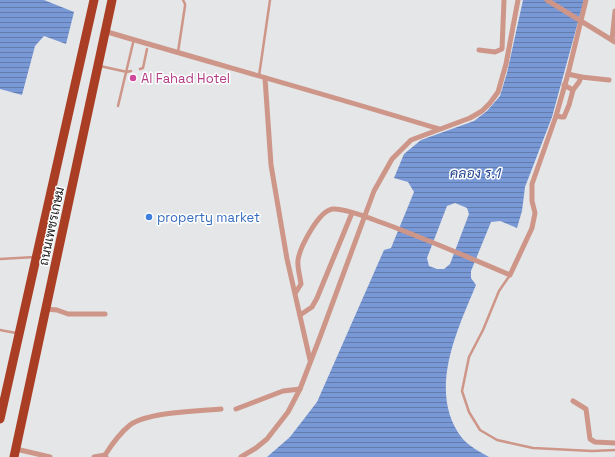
<svg xmlns="http://www.w3.org/2000/svg" width="615" height="457" viewBox="0 0 615 457" font-family="'Space Grotesk',Sarabun,sans-serif">
  <style>
    .water { fill: url(#water-rules); fill-rule: evenodd }
    .lines { fill: none; stroke-linecap: round; stroke-linejoin: round }
    .service { stroke: #ce9688; stroke-width: 2.5 }
    .minor { stroke: #ce9688; stroke-width: 5 }
    .trunk { stroke: #aa3e24; stroke-width: 9 }
    .hotel-dot { fill: #d1479c; stroke: #fff; stroke-width: 1.5 }
    .shop-dot { fill: #3f7fe0; stroke: #fff; stroke-width: 1.5 }
    .labels { text-anchor: middle; stroke-width: 3; stroke-linejoin: round; paint-order: stroke }
    .hotel-label { font-size: 13px; fill: #b23c85; stroke: #fff; text-anchor: start }
    .shop-label { font-size: 13px; fill: #366cbe; stroke: #fff; text-anchor: start }
    .street-label { font-size: 13px; fill: #222223; stroke: #fff }
    .water-label { font-size: 14px; font-style: italic; fill: #22458e; stroke: #fff }
  </style>
  <defs>
    <pattern id="water-rules" width="6" height="5" patternUnits="userSpaceOnUse"><rect width="6" height="5" fill="#7998d6"/><path d="M0 2.5h6" fill="none" stroke="#637cad"/></pattern>
  </defs>
  <rect width="100%" height="100%" fill="#e4e6e8"/>
  <g class="water">
    <polygon points="0,0 44,0 74,12 66,44 44,36 35,46 22,95 0,89"/>
    <path d="M523,0H584L552,117L525,187L522,211L517,228L500,221L491,222L471,271V278L476,285C457,331 427,392 462,438C469,446 480,452 489,457H267L290,437L317,402L384,250L391,248L414,192L408,182L394,178L404,154L421,140L474,121L487,111L500,96L507,73ZM455,203L467,208L469,214L450,264L444,269H437L429,266L427,258L447,206Z"/>
  </g>
  <g class="lines">
    <g class="service">
      <polyline points="178,52 185,6 185,4 183,0"/>
      <polyline points="100,66 127,72 131,71"/>
      <polyline points="140,69 143,68 147,49"/>
      <polyline points="259,76 270,0"/>
      <polyline points="118,106 133,43"/>
      <polyline points="0,259 35,257"/>
      <polyline points="510,275 499,291 483,330 469,357 462,391 469,412 480,430 497,440 533,448 592,451 615,450"/>
      <polyline points="0,330 16,333"/>
    </g>
    <g class="minor">
      <polyline points="547,0 615,42"/>
      <path d="M104,31C216,64 328,95 439,129"/>
      <polyline points="612,40 615,11"/>
      <polyline points="479,50 495,52 502,49 504,0"/>
      <polyline points="568,74 581,77"/>
      <polyline points="265,78 271,165 287,259 310,360"/>
      <polyline points="573,90 579,82 581,77 609,80"/>
      <polyline points="556,116 562,117 564,117 569,105 573,90 564,85"/>
      <path d="M296,292L301,284C300,276 297,267 298,260C300,247 319,210 333,209C346,208 371,219 383,223C426,239 468,257 510,275L532,228L535,213L532,201V184L556,116L568,74L586,0"/>
      <polyline points="46,309 57,310 68,314 105,314"/>
      <polyline points="300,315 312,307 317,298 352,213"/>
      <polyline points="573,401 586,409 590,439 595,442 615,443"/>
      <polyline points="236,409 283,391 300,389"/>
      <polyline points="16,449 50,457"/>
      <path d="M105,455C112,444 120,433 130,425C148,412 198,411 221,409"/>
      <polyline points="94,457 105,455 106,457"/>
      <polyline points="241,457 256,448 267,439 288,412 300,389 320,337 374,191 392,159 411,140 470,118 482,111 490,103 498,92 506,64 518,0"/>
    </g>
    <g class="trunk">
      <polyline points="0,419 94,0"/>
      <polyline points="14,457 112,0"/>
    </g>
  </g>
  <circle class="hotel-dot" cx="133" cy="78" r="4"/>
  <circle class="shop-dot" cx="149" cy="217" r="4"/>
  <g class="labels">
    <g class="hotel-label">
      <text x="141" y="83">Al Fahad Hotel</text>
    </g>
    <g class="shop-label">
      <text x="157" y="222">property market</text>
    </g>
    <g class="street-label">
      <text transform="translate(51 226) rotate(-78)" y="5">ถนนเพชรเกษม</text>
    </g>
    <g class="water-label">
      <text x="475" y="178">คลอง ร.1</text>
    </g>
  </g>
</svg>
